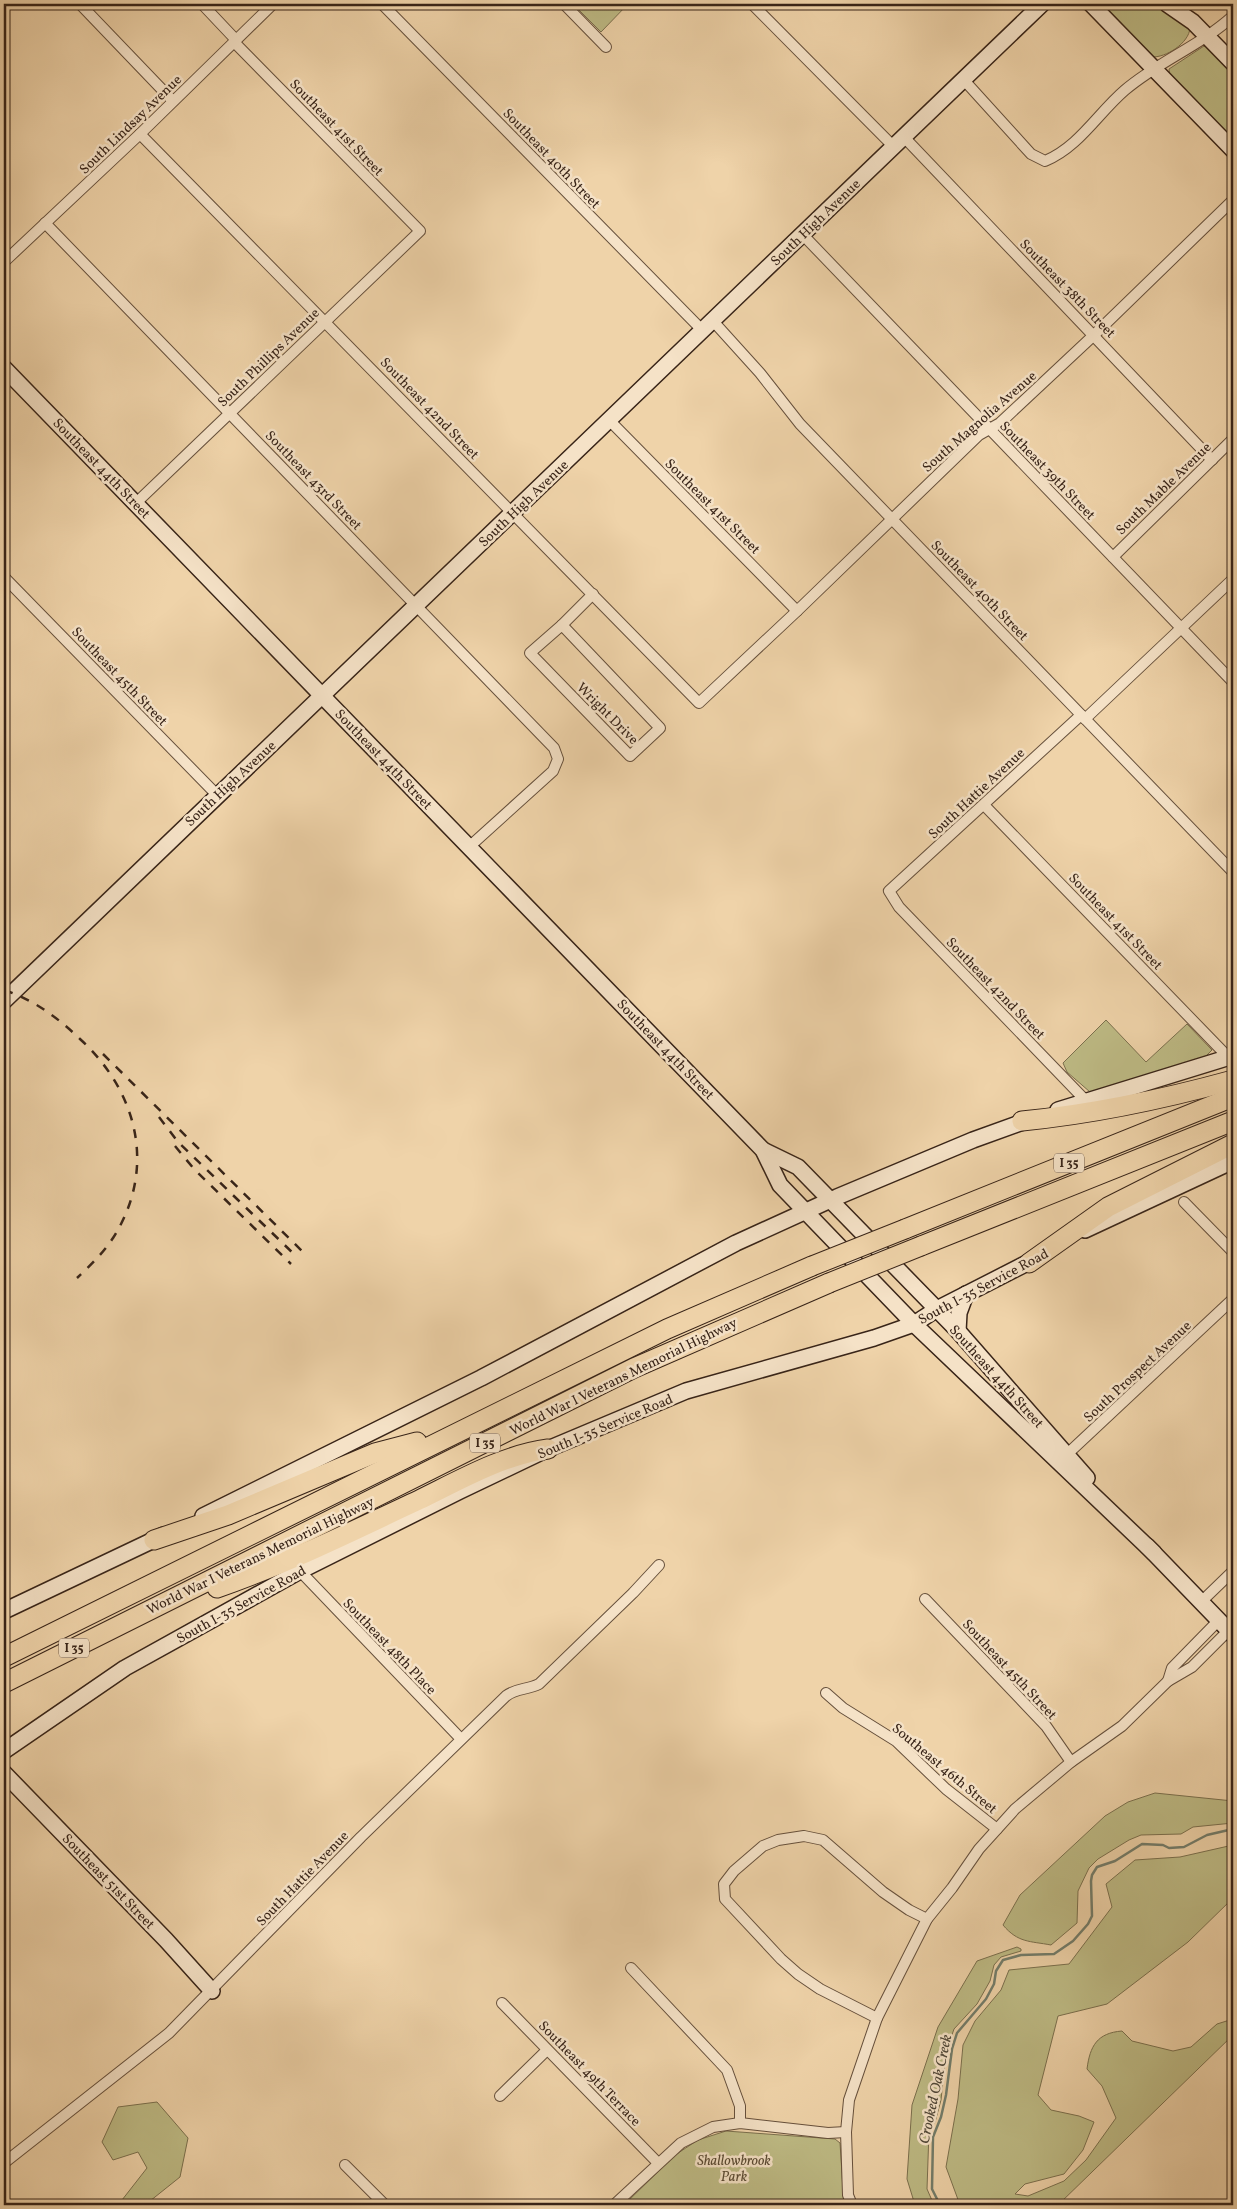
<svg xmlns="http://www.w3.org/2000/svg" width="1237" height="2209" viewBox="0 0 1237 2209" font-family="Vollkorn,serif">
  <style>
    .green { fill: #bebb85; stroke: #7b704e }
    .lines { fill: none; stroke-linecap: round; stroke-linejoin: round }
    .stream { stroke: #737d6b; stroke-width: 2.5 }
    .street-casing { stroke: #66503c; stroke-width: 12 }
    .secondary-casing { stroke: #382418; stroke-width: 18 }
    .highway-casing { stroke: #382418; stroke-width: 21 }
    .street { stroke: #f5e2c7; stroke-width: 10 }
    .secondary { stroke: #f5e2c7; stroke-width: 15 }
    .highway { stroke: #efd3a9; stroke-width: 19 }
    .rail { stroke: #382418; stroke-width: 2.5; stroke-dasharray: 9 9; stroke-linecap: butt }
    .highway-bridge-casing { stroke: #382418; stroke-width: 21; stroke-linecap: butt }
    .highway-bridge { stroke: #efd3a9; stroke-width: 19 }
    .labels { text-anchor: middle; stroke-width: 5; stroke-linejoin: round; paint-order: stroke }
    .shield { fill: #f5e2c7; stroke: #715d4c; stroke-width: 1 }
    .shield-label { font-size: 12px; font-weight: bold; fill: #382418 }
    .street-label { font-size: 14px; fill: #382418; stroke: #f5e2c7 }
    .park-label { font-size: 14px; font-style: italic; fill: #5a4a33; stroke: #f5e2c7 }
    .water-label { font-size: 15px; font-style: italic; fill: #51493a; stroke: #f5e2c7 }
  </style>
  <rect width="100%" height="100%" fill="#efd3a9"/>
  <filter id="stains"><feTurbulence type="fractalNoise" baseFrequency=".004" numOctaves="4"/><feColorMatrix values="0 0 0 0 .2 0 0 0 0 .09 0 0 0 0 .02 0 0 0 .5 -.17"/></filter>
  <radialGradient id="worn" r=".72"><stop offset=".6" stop-color="#630" stop-opacity="0"/><stop offset="1" stop-color="#630" stop-opacity=".3"/></radialGradient>
  <g class="green">
    <polygon points="573,4 628,4 601,32"/>
    <path d="M1097,4H1158L1163,5L1190,28C1189,43 1166,58 1151,57Z"/>
    <polygon points="1204,46 1212,49 1233,71 1233,145 1170,78 1169,69"/>
    <polygon points="1106,1020 1146,1062 1187,1024 1212,1050 1205,1057 1090,1092 1067,1072 1063,1063"/>
    <path d="M1155,1793L1233,1801V1823L1193,1827L1181,1834L1141,1835L1129,1840L1098,1859L1089,1868L1078,1891L1077,1923L1051,1945C1030,1941 1018,1943 1003,1925L1020,1895L1105,1816L1128,1802Z"/>
    <path d="M1233,1845V1898L1231,1900L1188,1942L1107,2004L1058,2016L1038,2095L1051,2110L1079,2116L1094,2122L1083,2150L1064,2174L1025,2184L1015,2194L1028,2196L1064,2181L1086,2160L1116,2118L1102,2086L1087,2069C1090,2046 1097,2033 1122,2031L1132,2041L1173,2051L1191,2047L1217,2024L1233,2019V2035L1058,2205H960L946,2167L958,2099L963,2045L975,2021L1001,1990L1009,1970L1069,1964L1112,1907L1106,1884L1135,1860L1180,1857Z"/>
    <polygon points="1017,1947 1021,1949 1021,1951 1001,1957 994,1965 990,1981 977,2004 954,2029 946,2052 941,2100 935,2122 929,2131 927,2189 934,2205 915,2205 907,2179 912,2105 938,2027 977,1961"/>
    <polygon points="157,2102 188,2138 180,2177 145,2205 124,2205 122,2200 147,2168 138,2152 113,2160 102,2142 118,2107"/>
    <polygon points="726,2131 835,2139 840,2143 844,2205 624,2205 675,2155 698,2140"/>
  </g>
  <g class="lines">
    <polyline class="stream" points="940,2205 932,2189 933,2137 941,2117 946,2095 952,2049 957,2033 986,1999 994,1984 996,1971 1003,1960 1021,1955 1054,1954 1073,1941 1088,1924 1092,1916 1091,1881 1092,1875 1097,1867 1115,1861 1142,1844 1163,1845 1169,1848 1184,1847 1207,1835 1233,1829"/>
    <defs>
      <g id="street">
        <polyline points="80,4 173,101"/>
        <polyline points="202,4 236,40"/>
        <polyline points="382,4 703,331"/>
        <polyline points="564,4 606,47"/>
        <polyline points="752,4 893,146"/>
        <path d="M963,79L1031,154L1045,161C1079,147 1098,113 1125,90C1159,61 1200,46 1233,16"/>
        <polyline points="140,134 699,703 797,611 979,435 1000,423 1094,335 1233,200"/>
        <polyline points="903,136 1212,460"/>
        <polyline points="45,223 554,748 558,759 553,771 469,847"/>
        <polyline points="803,235 1233,682"/>
        <polyline points="4,262 140,134 273,4"/>
        <polyline points="713,321 760,373 800,424 1233,872"/>
        <polyline points="610,421 797,611"/>
        <polyline points="136,503 420,231 234,42"/>
        <polyline points="1113,557 1233,439"/>
        <polyline points="4,577 217,795"/>
        <polygon points="562,625 660,728 630,756 530,653"/>
        <polyline points="562,625 593,594"/>
        <polyline points="1081,715 889,891 899,907 1087,1102"/>
        <polyline points="1085,719 1233,579"/>
        <polyline points="984,805 1229,1058"/>
        <polyline points="1184,1202 1233,1252"/>
        <polyline points="1062,1459 1233,1299"/>
        <polyline points="300,1571 461,1739"/>
        <polyline points="925,1599 1046,1726 1071,1762"/>
        <polyline points="1201,1602 1233,1571"/>
        <polyline points="1219,1620 1172,1668 1168,1681 1192,1667 1229,1630"/>
        <polyline points="826,1693 843,1708 896,1741 946,1789 997,1829"/>
        <polyline points="631,1968 727,2070 740,2106 740,2123"/>
        <polyline points="502,2003 658,2163"/>
        <polyline points="877,2018 820,1989 798,1974 781,1959 725,1899 724,1884 734,1871 763,1846 778,1840 804,1836 823,1840 883,1892 909,1910 927,1919"/>
        <polyline points="500,2096 547,2050"/>
        <path d="M4,2163L169,2033L361,1837L506,1696C516,1688 527,1690 539,1684L633,1593L659,1565"/>
        <polyline points="345,2165 385,2205"/>
        <polyline points="614,2205 681,2143 713,2127 740,2123 828,2133 846,2132"/>
        <polyline points="852,2205 848,2195 846,2132 849,2100 877,2018 927,1919 952,1888 979,1849 1015,1809 1071,1762 1122,1726 1168,1681"/>
      </g>
      <g id="secondary">
        <polyline points="1091,4 1233,150"/>
        <polyline points="1167,4 1193,22 1233,63"/>
        <polyline points="4,368 763,1150 780,1185 914,1324 1154,1553"/>
        <polyline points="4,1001 1042,4"/>
        <polyline points="1058,1110 1233,1056"/>
        <polyline points="763,1150 798,1167 958,1331 1087,1478"/>
        <polyline points="1085,1230 1233,1161"/>
        <polyline points="958,1331 959,1313 966,1294"/>
        <polyline points="203,1516 481,1378 736,1243 837,1197 973,1140 1031,1119"/>
        <polyline points="1147,1546 1233,1635"/>
        <polyline points="4,1611 164,1535"/>
        <polyline points="4,1751 125,1668 300,1571 460,1491 548,1449 686,1391 874,1338 914,1324 937,1309 1037,1258"/>
        <polyline points="4,1773 166,1940 212,1991"/>
      </g>
      <g id="highway">
        <path d="M1022,1121C1094,1114 1164,1099 1233,1080"/>
        <polyline points="905,1229 1233,1097"/>
        <polyline points="921,1246 1233,1121"/>
        <polyline points="1029,1263 1108,1207 1233,1144"/>
        <polyline points="154,1540 228,1515 375,1453 417,1442"/>
        <path d="M217,1588C287,1564 352,1531 419,1500C460,1480 503,1455 548,1449"/>
        <polyline points="4,1657 667,1329 812,1266"/>
        <polyline points="4,1683 634,1368 829,1283"/>
      </g>
    </defs>
    <use href="#street" class="street-casing"/>
    <use href="#secondary" class="secondary-casing"/>
    <use href="#highway" class="highway-casing"/>
    <use href="#street" class="street"/>
    <use href="#secondary" class="secondary"/>
    <use href="#highway" class="highway"/>
    <g class="rail">
      <path d="M4,990C34,1000 57,1017 80,1039C138,1092 157,1169 113,1238C103,1253 90,1266 77,1278"/>
      <polyline points="103,1054 302,1251"/>
      <polyline points="159,1117 178,1142 297,1257"/>
      <polyline points="175,1146 194,1169 291,1264"/>
    </g>
    <defs>
      <g id="highway-bridge">
        <polyline points="812,1266 905,1229"/>
        <polyline points="829,1283 921,1246"/>
      </g>
    </defs>
    <use href="#highway-bridge" class="highway-bridge-casing"/>
    <use href="#highway-bridge" class="highway-bridge"/>
  </g>
  <g class="labels">
    <g class="shield">
      <rect x="1054" y="1153.5" width="30" height="19" rx="4"/>
      <rect x="470" y="1433.5" width="30" height="19" rx="4"/>
      <rect x="59" y="1638.5" width="30" height="19" rx="4"/>
    </g>
    <g class="shield-label">
      <text x="1069" y="1167">I 35</text>
      <text x="485" y="1447">I 35</text>
      <text x="74" y="1652">I 35</text>
    </g>
    <g class="street-label">
      <text transform="translate(130 124) rotate(-44)" y="5">South Lindsay Avenue</text>
      <text transform="translate(337 127) rotate(46)" y="5">Southeast 41st Street</text>
      <text transform="translate(552 158) rotate(46)" y="5">Southeast 40th Street</text>
      <text transform="translate(815 222) rotate(-44)" y="5">South High Avenue</text>
      <text transform="translate(1068 288) rotate(46)" y="5">Southeast 38th Street</text>
      <text transform="translate(268 357) rotate(-44)" y="5">South Phillips Avenue</text>
      <text transform="translate(430 408) rotate(46)" y="5">Southeast 42nd Street</text>
      <text transform="translate(979 421) rotate(-41)" y="5">South Magnolia Avenue</text>
      <text transform="translate(102 468) rotate(46)" y="5">Southeast 44th Street</text>
      <text transform="translate(1048 470) rotate(46)" y="5">Southeast 39th Street</text>
      <text transform="translate(314 480) rotate(46)" y="5">Southeast 43rd Street</text>
      <text transform="translate(1163 488) rotate(-44)" y="5">South Mable Avenue</text>
      <text transform="translate(523 503) rotate(-44)" y="5">South High Avenue</text>
      <text transform="translate(713 506) rotate(45)" y="5">Southeast 41st Street</text>
      <text transform="translate(980 590) rotate(46)" y="5">Southeast 40th Street</text>
      <text transform="translate(120 676) rotate(46)" y="5">Southeast 45th Street</text>
      <text transform="translate(608 713) rotate(45)" y="5">Wright Drive</text>
      <text transform="translate(384 759) rotate(46)" y="5">Southeast 44th Street</text>
      <text transform="translate(230 783) rotate(-43)" y="5">South High Avenue</text>
      <text transform="translate(976 793) rotate(-43)" y="5">South Hattie Avenue</text>
      <text transform="translate(1116 921) rotate(46)" y="5">Southeast 41st Street</text>
      <text transform="translate(996 988) rotate(46)" y="5">Southeast 42nd Street</text>
      <text transform="translate(666 1049) rotate(46)" y="5">Southeast 44th Street</text>
      <text transform="translate(983 1286) rotate(-28)" y="5">South I-35 Service Road</text>
      <text transform="translate(1137 1371) rotate(-43)" y="5">South Prospect Avenue</text>
      <text transform="translate(623 1376) rotate(-26)" y="5">World War I Veterans Memorial Highway</text>
      <text transform="translate(997 1376) rotate(48)" y="5">Southeast 44th Street</text>
      <text transform="translate(605 1426) rotate(-23)" y="5">South I-35 Service Road</text>
      <text transform="translate(260 1555) rotate(-26)" y="5">World War I Veterans Memorial Highway</text>
      <text transform="translate(241 1604) rotate(-29)" y="5">South I-35 Service Road</text>
      <text transform="translate(390 1646) rotate(46)" y="5">Southeast 48th Place</text>
      <text transform="translate(1010 1669) rotate(47)" y="5">Southeast 45th Street</text>
      <text transform="translate(945 1768) rotate(40)" y="5">Southeast 46th Street</text>
      <text transform="translate(302 1878) rotate(-46)" y="5">South Hattie Avenue</text>
      <text transform="translate(109 1881) rotate(46)" y="5">Southeast 51st Street</text>
      <text transform="translate(590 2073) rotate(46)" y="5">Southeast 49th Terrace</text>
    </g>
    <g class="park-label">
      <text x="734" y="2165">Shallowbrook<tspan x="734" dy="16">Park</tspan></text>
    </g>
    <g class="water-label">
      <text transform="translate(935 2089) rotate(-78)" y="5">Crooked Oak Creek</text>
    </g>
  </g>
  <rect width="1237" height="2209" fill="none" stroke="#efd3a9" stroke-width="20"/>
  <rect x="5" y="5" width="1227" height="2199" fill="none" stroke="#382418" stroke-width="2.5"/>
  <rect x="10" y="10" width="1217" height="2189" fill="none" stroke="#382418"/>
  <rect width="100%" height="100%" filter="url(#stains)"/>
  <rect width="100%" height="100%" fill="url(#worn)"/>
</svg>
